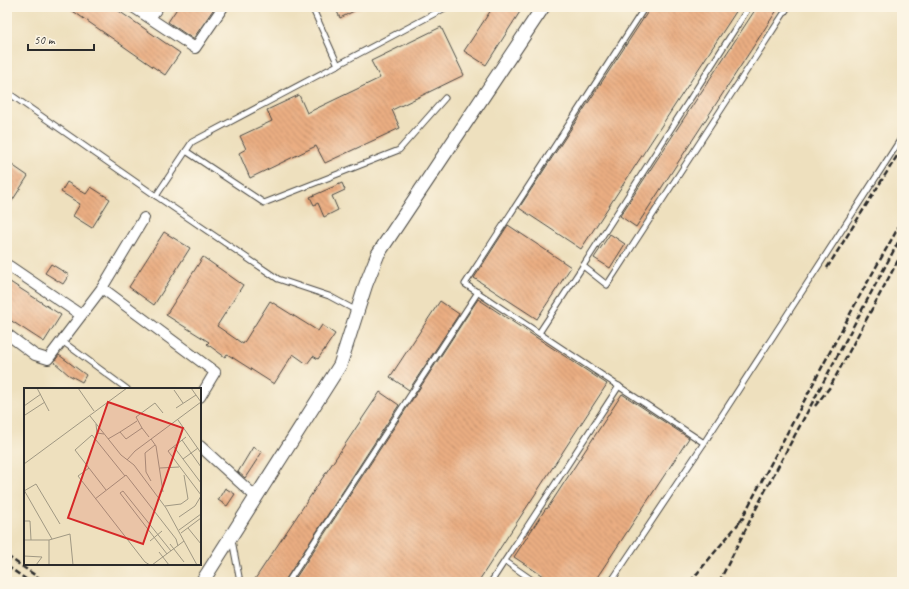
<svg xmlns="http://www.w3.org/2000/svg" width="909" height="589" viewBox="0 0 909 589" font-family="Caveat,sans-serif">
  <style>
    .building { fill: url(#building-back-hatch) }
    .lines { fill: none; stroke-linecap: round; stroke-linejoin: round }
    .lane-casing { stroke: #484641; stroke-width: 7 }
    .street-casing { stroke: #484641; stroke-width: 12 }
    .secondary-casing { stroke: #484641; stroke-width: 15 }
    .lane { stroke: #fff; stroke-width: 5 }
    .street { stroke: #fff; stroke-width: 10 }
    .secondary { stroke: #fff; stroke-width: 13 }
    .rail { stroke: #2b2b2b; stroke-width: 2.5; stroke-dasharray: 6 3; stroke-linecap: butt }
    .inset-road { fill: none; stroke: #a09883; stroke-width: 1 }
    .view { fill: #d62828; fill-opacity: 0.15; stroke: #d62828; stroke-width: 2 }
    .inset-edge { fill: none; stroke: #2b2b2b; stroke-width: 2 }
  </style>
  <defs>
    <pattern id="building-back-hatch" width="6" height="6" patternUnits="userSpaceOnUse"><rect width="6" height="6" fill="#eaad82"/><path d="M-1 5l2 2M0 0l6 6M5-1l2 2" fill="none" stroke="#be8d6b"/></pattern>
  </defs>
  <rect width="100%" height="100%" fill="#fcf5e5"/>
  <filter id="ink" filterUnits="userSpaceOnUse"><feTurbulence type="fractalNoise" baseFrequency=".025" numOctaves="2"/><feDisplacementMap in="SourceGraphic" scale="8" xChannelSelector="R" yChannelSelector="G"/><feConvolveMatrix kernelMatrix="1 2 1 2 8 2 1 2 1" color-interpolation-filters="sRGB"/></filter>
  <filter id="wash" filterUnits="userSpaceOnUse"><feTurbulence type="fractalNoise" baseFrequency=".012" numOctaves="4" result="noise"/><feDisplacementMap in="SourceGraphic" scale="16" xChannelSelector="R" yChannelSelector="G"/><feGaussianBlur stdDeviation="0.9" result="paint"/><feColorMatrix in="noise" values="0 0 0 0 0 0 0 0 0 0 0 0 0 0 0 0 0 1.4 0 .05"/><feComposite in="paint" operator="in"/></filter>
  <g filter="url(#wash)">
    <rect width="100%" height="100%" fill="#eee0be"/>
    <g id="blocks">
      <g class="building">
        <polygon points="67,7 113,7 180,53 165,75"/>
        <polygon points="178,7 215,7 193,39 168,22"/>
        <polygon points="335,7 362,7 340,18"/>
        <polygon points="493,7 523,7 486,65 464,51"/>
        <polygon points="651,7 739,7 581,249 519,208"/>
        <polygon points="757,7 779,7 636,227 620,216"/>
        <polygon points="441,27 464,75 392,110 400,128 325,163 316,146 250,178 239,153 246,149 240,136 272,121 267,110 299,95 307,113 380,78 371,61"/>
        <polygon points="12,165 28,176 7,209 7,173"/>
        <polygon points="67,182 86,194 91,187 110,199 92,228 73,216 80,204 61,192"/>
        <polygon points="342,183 345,190 332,196 338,210 324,217 318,203 314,205 310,197"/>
        <polygon points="508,225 571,267 537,319 474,278"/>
        <polygon points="164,232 190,248 154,305 129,287"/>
        <polygon points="610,234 625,244 610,268 594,258"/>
        <polygon points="203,257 243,285 217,326 243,344 270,301 318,331 322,325 335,334 318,359 313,356 307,364 293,354 274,384 227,354 225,357 207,344 209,342 166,315"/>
        <polygon points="51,264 69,275 63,284 45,273"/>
        <polygon points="7,280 61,315 44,342 7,318"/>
        <polygon points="478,299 607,384 478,582 293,582"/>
        <polygon points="440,301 459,314 409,390 390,377"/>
        <polygon points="59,355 86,375 82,382 69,375 54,362"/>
        <polygon points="380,392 399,405 284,582 253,582"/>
        <polygon points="622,394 689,438 594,582 552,582 514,557 546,508 547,509"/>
        <polygon points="253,447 262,452 245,478 238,472"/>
        <polygon points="225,488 235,494 227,506 218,500"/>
      </g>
    </g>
  </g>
  <g filter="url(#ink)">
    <use href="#blocks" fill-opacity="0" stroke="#484641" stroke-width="1"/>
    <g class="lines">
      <defs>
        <g id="lane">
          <polyline points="312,7 338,65"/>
          <polyline points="645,7 465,284 704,443"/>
          <polyline points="749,7 583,266 607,285 788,7"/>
          <polyline points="7,92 156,196 278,279 329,296 357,311"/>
          <polyline points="186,151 264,203 399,150 445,98"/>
          <polyline points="156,196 192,142 447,7"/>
          <polyline points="539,333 583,266"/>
          <polyline points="62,341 127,389"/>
          <polyline points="232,540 240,582"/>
          <polyline points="505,561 535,582"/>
          <polyline points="288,582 478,292"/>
          <polyline points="491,582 619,386"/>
          <polyline points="611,582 704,443 902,137"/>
        </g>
        <g id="street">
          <polyline points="133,7 195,48 223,7"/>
          <polyline points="150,18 158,7"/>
          <polyline points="144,218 102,288 215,372 200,397"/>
          <polyline points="9,266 81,315"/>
          <polyline points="7,334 35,355 48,359 102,288"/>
          <polyline points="200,446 256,497"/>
        </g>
        <polyline id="secondary" points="202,582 340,365 366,284 378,254 543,7"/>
      </defs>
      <use href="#lane" class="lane-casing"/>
      <use href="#street" class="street-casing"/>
      <use href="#secondary" class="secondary-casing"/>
      <use href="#lane" class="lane"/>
      <use href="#street" class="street"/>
      <use href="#secondary" class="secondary"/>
      <g class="rail">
        <polyline points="827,268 902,148"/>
        <polyline points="815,406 830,387 902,253"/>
        <polyline points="740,522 858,299 902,221"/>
        <polyline points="7,556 45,582"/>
        <polyline points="7,566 30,582"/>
        <polyline points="690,582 744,517"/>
        <polyline points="719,582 765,491 902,235"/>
      </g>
    </g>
  </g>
  <g transform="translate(24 388)">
    <rect width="177" height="177" fill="#eee0be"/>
    <path class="inset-road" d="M13,0L25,23M54,0L70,23M167,0L177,14M150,2L159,15M0,18L17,6M152,20L172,7M1,27L21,14M66,28L97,67L110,77L142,120L173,177M154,32L177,65M72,36L73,45L80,46M118,40L112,29L131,15L139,25M96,44L113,33M162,49L144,63L177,107M84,51L96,44L102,51L118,40L125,49M127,51L132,58L139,104M158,52L177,79M150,59L177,95M159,71L174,60M103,72L111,63L177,14M0,76L103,0M65,80L54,88L121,174L126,177M136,80L155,79M127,93L122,84L121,65L131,57M0,102L28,151M82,102L51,62L68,47L101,88M0,103L12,96L36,136M71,111L102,87L152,151L154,158M141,118L157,116L164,111L160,87M155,129L171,118L177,108M0,133H6L7,152M164,140L177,156M155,142L177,126M157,145L177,130M0,152H25L46,146L49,177M25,152V177M126,153L138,143M146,156L160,174M135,164L145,177M143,166L96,105L99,103L147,163M0,168L18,169L12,177M128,177L160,153"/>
    <path class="view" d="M84,14L159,40L119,156L44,130Z"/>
    <rect width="177" height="177" class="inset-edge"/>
  </g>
  <rect width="909" height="589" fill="none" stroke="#fcf5e5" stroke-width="24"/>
  <path d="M28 44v6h66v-6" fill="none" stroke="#2b2b2b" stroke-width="2"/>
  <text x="34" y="44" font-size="12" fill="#2b2b2b" stroke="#fcf5e5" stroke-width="3" paint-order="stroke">50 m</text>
</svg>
